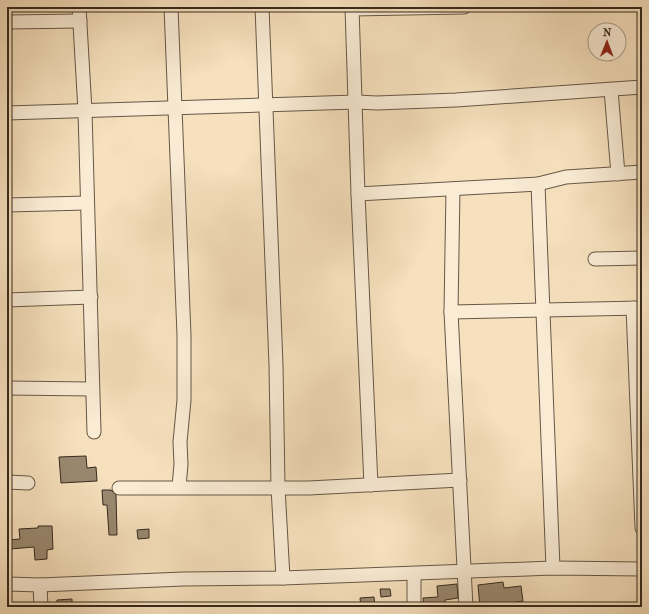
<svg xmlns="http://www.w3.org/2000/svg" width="649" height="614" viewBox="0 0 649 614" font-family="'IM FELL French Canon',serif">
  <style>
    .building { fill: #9a8971; stroke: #362a1e }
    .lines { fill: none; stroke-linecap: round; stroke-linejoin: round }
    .minor-casing { stroke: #665846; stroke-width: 15 }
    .minor { stroke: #f9ebd4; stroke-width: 13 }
  </style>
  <rect width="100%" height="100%" fill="#f6e0bd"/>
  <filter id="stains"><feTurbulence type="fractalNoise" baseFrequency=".005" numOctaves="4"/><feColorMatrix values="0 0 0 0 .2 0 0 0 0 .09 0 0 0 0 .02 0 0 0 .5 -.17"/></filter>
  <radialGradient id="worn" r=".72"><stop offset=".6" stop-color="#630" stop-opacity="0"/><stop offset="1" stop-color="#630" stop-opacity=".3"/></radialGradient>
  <g class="building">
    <polygon points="86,456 87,468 96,467 97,481 61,483 59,457"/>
    <polygon points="102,490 111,490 116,495 117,535 109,535 107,505 103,505"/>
    <polygon points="38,526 52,526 53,549 47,550 47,559 35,560 34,547 10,549 9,540 20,539 19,529 38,528"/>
    <polygon points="149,529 149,538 138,539 137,530"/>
    <polygon points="503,582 504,588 521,586 523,601 512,603 513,607 480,607 478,585"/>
    <polygon points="457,584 458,598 445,600 445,605 424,606 423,598 438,597 437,586"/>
    <polygon points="380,589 390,589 391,596 381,597"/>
    <polygon points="374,597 375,607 361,607 360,598"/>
    <polygon points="72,599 72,607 57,607 57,600"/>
  </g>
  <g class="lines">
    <defs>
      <g id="minor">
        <polyline points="79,7 85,111 94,432"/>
        <polyline points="171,7 184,335 184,400 180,442 181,464 179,487"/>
        <polyline points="262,7 276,365 278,487 283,578"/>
        <polyline points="352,7 358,194 371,485"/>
        <polyline points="352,9 464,7"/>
        <polyline points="7,22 80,21"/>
        <polyline points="611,90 618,174"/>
        <polyline points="7,113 356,102 377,103 456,100 642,87"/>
        <polyline points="538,184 553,568"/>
        <polyline points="453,189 451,312 466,607"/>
        <polyline points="358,194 538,184 566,177 642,172"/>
        <polyline points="7,205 87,203"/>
        <polyline points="595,259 642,258"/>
        <polyline points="7,300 91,297"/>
        <polyline points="633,308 642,528"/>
        <polyline points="451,312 641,308"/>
        <polyline points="7,388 92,389"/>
        <polyline points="7,482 28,483"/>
        <polyline points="119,488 309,488 460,480"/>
        <polyline points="414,574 414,607"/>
        <polyline points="7,584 40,585 183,579 283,578 553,568 642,569"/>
        <polyline points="40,585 41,607"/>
      </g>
    </defs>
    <use href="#minor" class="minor-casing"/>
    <use href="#minor" class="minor"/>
  </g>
  <rect width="649" height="614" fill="none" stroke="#f6e0bd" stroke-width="24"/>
  <rect x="8" y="8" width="633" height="598" fill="none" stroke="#362a1e" stroke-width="2"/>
  <rect x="12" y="12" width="625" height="590" fill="none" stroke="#362a1e"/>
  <g transform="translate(607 42) rotate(1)"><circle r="19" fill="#f9ebd4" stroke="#ab9e8b"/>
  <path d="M0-3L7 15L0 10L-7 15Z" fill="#8f2418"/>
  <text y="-6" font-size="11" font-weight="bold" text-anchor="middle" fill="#362a1e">N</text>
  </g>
  <rect width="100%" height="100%" filter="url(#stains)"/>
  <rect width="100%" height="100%" fill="url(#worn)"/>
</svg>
